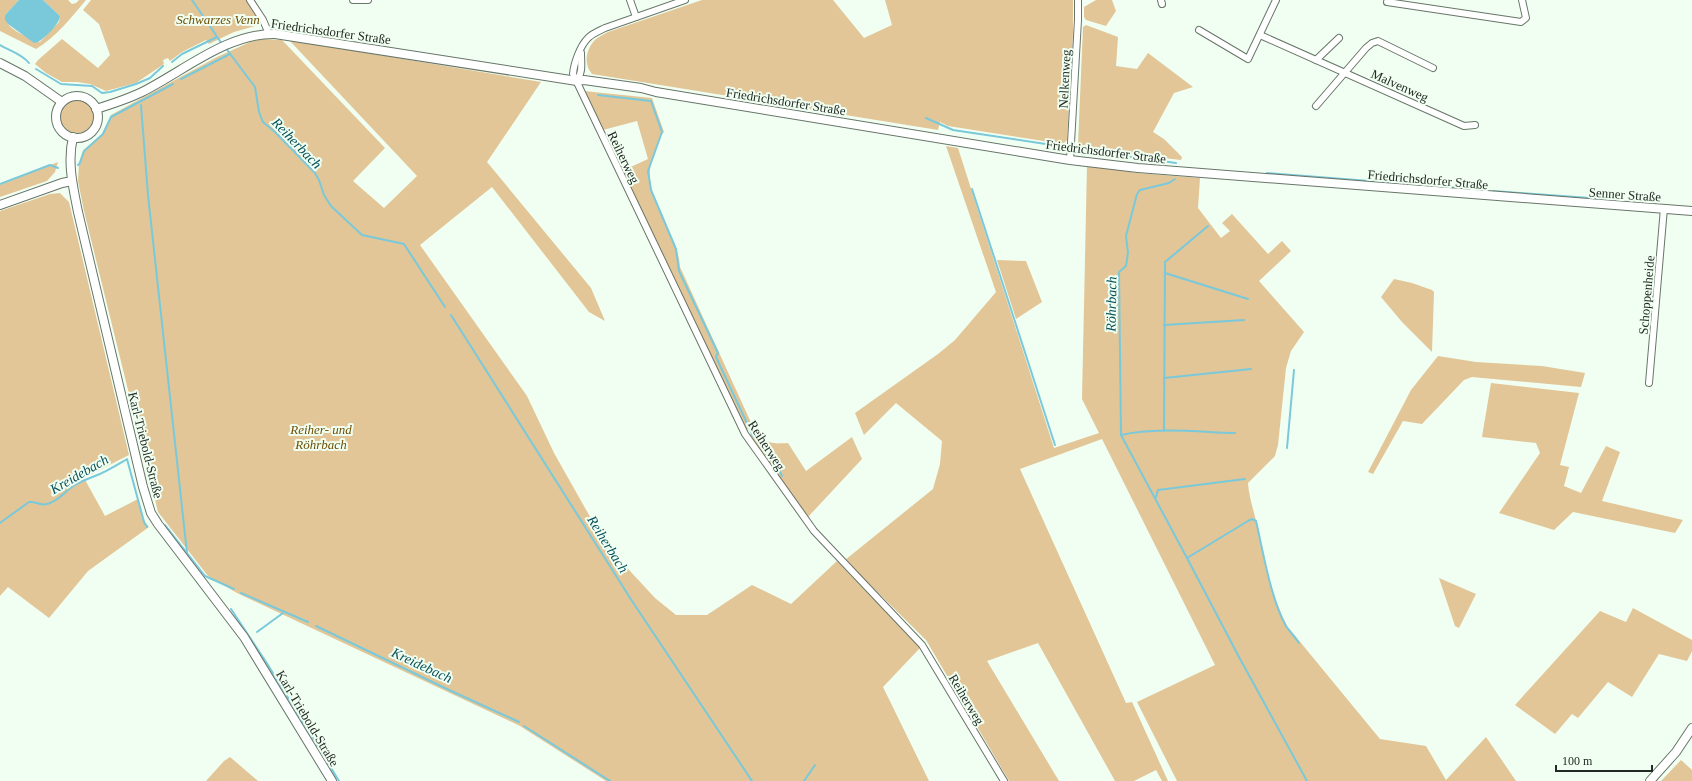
<svg xmlns="http://www.w3.org/2000/svg" width="1692" height="781" viewBox="0 0 1692 781" font-family="'Times New Roman',serif">
  <style>
    .green { fill: #e2c697 }
    .water { fill: #79c9db }
    .lines { fill: none; stroke-linecap: round; stroke-linejoin: round }
    .stream { stroke: #79c9db; stroke-width: 2 }
    .street-casing { stroke: #687569; stroke-width: 8 }
    .secondary-casing { stroke: #687569; stroke-width: 10 }
    .street { stroke: #fff; stroke-width: 6 }
    .secondary { stroke: #fff; stroke-width: 8 }
    .labels { text-anchor: middle; stroke-width: 4; stroke-linejoin: round; paint-order: stroke }
    .park-label { font-size: 13px; font-style: italic; fill: #6d4e05; stroke: #f0fff1 }
    .street-label { font-size: 13px; fill: #232924; stroke: #f0fff1 }
    .water-label { font-size: 14px; font-style: italic; fill: #07505d; stroke: #f0fff1 }
  </style>
  <rect width="100%" height="100%" fill="#f0fff1"/>
  <g class="green">
    <path d="M0,0H19L5,15C5,30 28,37 40,42L59,22L60,16L43,0H68L72,4L76,3L79,0H86C71,18 56,37 36,49L0,31Z"/>
    <polygon points="91,0 246,0 260,21 259,25 234,32 209,44 206,40 182,52 170,61 168,58 163,60 164,64 136,83 106,91 90,84 77,82 62,82 46,73 35,64 38,60 62,39 98,68 110,55 99,24 83,10"/>
    <path d="M702,0H833L864,38L892,25L885,0H1073V33L1067,140L1063,144L948,126L940,122L938,130L592,74C583,64 586,48 596,39C600,36 604,34 608,32Z"/>
    <polygon points="1096,0 1112,0 1116,11 1106,26 1086,20 1084,17 1084,7"/>
    <polygon points="1086,25 1118,37 1116,66 1137,69 1148,53 1193,87 1174,93 1153,132 1164,139 1182,157 1181,160 1079,148 1078,145 1083,27"/>
    <polygon points="263,39 282,40 385,148 353,181 384,208 417,176 289,40 541,82 487,162 591,288 605,321 589,312 492,187 420,245 527,396 554,453 606,545 655,598 676,615 707,615 752,585 791,604 837,561 920,648 883,687 929,781 606,781 520,726 237,593 208,576 158,512 84,211 78,181 79,162 83,151 102,134 111,115 217,57 250,42"/>
    <path d="M584,91L652,98L664,132L661,135C658,146 651,159 650,170C647,205 678,233 680,267L753,427L746,430L622,171L648,159L637,121L603,130Z"/>
    <circle cx="77" cy="116" r="17"/>
    <path d="M946,146L958,148L1054,448L1099,433L1082,399L1087,165L1137,173L1200,178L1198,208L1221,238L1230,231L1222,223L1232,214L1268,254L1282,241L1291,251L1259,281L1304,332L1291,351L1286,368L1278,445L1275,456L1248,483C1249,498 1254,511 1257,525C1264,560 1271,594 1287,626L1380,739L1426,746L1446,780L1486,737L1516,781H1177L1137,702L1215,665L1102,439L1020,469L1126,703L1132,702L1168,781H1162L1156,770L1134,781H1115L1038,643L987,661L1059,781H1009L926,640L845,560L933,489L940,464L942,441L896,403L864,435L855,413L938,354L955,340L996,292Z"/>
    <polygon points="58,162 55,172 47,181 0,197 0,185"/>
    <polygon points="60,193 69,202 129,455 84,478 105,516 138,499 145,522 149,527 88,571 49,618 8,587 0,596 0,211 50,194"/>
    <polygon points="997,260 1026,261 1042,302 1016,319"/>
    <polygon points="1394,279 1412,283 1432,290 1434,292 1432,352 1402,322 1381,297"/>
    <polygon points="1438,356 1476,362 1542,366 1585,373 1581,387 1472,377 1464,380 1422,424 1403,421 1373,474 1368,472 1411,390"/>
    <polygon points="1491,383 1579,393 1560,465 1569,467 1564,486 1581,493 1606,446 1620,452 1602,501 1683,520 1675,533 1573,512 1554,530 1499,513 1540,453 1536,443 1482,437"/>
    <path d="M756,432C768,444 772,444 788,443L806,471L852,437L862,459L808,517L749,435Z"/>
    <polygon points="1439,578 1476,594 1459,628 1455,626"/>
    <polygon points="1633,608 1692,640 1692,651 1687,661 1659,654 1632,697 1608,682 1578,718 1572,714 1555,734 1515,705 1600,611 1626,622"/>
    <polygon points="230,757 258,781 206,781 224,761"/>
    <polygon points="1681,760 1692,770 1692,781 1661,781"/>
  </g>
  <path class="water" d="M19,0H43L60,16C60,24 41,43 34,43L8,24L5,20V15Z"/>
  <g class="lines">
    <g class="stream">
      <polyline points="192,0 222,44"/>
      <path d="M0,45C10,51 22,54 29,63"/>
      <polyline points="225,47 255,87 259,112 263,122 275,132 315,173 319,180 324,195 331,206 362,235 404,244 445,307"/>
      <polyline points="172,62 182,54 217,37"/>
      <polyline points="36,69 61,84 92,86 102,93 110,92 136,84 150,78 163,66"/>
      <polyline points="181,79 230,54"/>
      <polyline points="598,95 651,101 662,132 648,171 651,190 676,249 679,271 718,353 716,357 753,436 769,448 782,476"/>
      <polyline points="141,105 148,195 187,553"/>
      <polyline points="926,118 953,130 1059,146"/>
      <polyline points="1081,150 1176,163"/>
      <polyline points="78,165 80,163 84,151 103,134 111,117 173,84"/>
      <polyline points="1267,173 1472,189"/>
      <polyline points="1175,179 1169,183 1140,190 1137,194 1126,236 1128,253 1126,266 1119,272 1121,435 1187,558 1239,657 1307,781"/>
      <polyline points="0,184 50,165 58,168"/>
      <polyline points="972,189 1055,445"/>
      <polyline points="1493,191 1617,200"/>
      <polyline points="1165,273 1248,299"/>
      <polyline points="451,315 632,601 752,781"/>
      <polyline points="1164,325 1244,320"/>
      <polyline points="1164,378 1251,369"/>
      <polyline points="1164,431 1165,262 1208,226"/>
      <path d="M1121,435C1158,427 1198,432 1235,433"/>
      <polyline points="1287,448 1294,370"/>
      <polyline points="1156,497 1158,490 1245,479"/>
      <path d="M0,523L29,502C36,501 40,506 47,504C59,501 65,491 75,485C81,481 88,479 95,476C106,472 117,465 127,459L144,522L147,527"/>
      <polyline points="165,525 205,576 234,589"/>
      <path d="M1187,558L1248,521L1252,519L1256,521C1263,551 1271,600 1286,626C1290,632 1295,637 1299,643"/>
      <polyline points="241,593 308,622"/>
      <polyline points="231,609 268,665 339,781"/>
      <polyline points="316,626 447,689 519,722"/>
      <polyline points="257,632 283,613"/>
      <polyline points="524,726 610,781"/>
      <polyline points="804,781 815,765"/>
    </g>
    <defs>
      <g id="street">
        <polyline points="250,0 263,20 269,34"/>
        <polyline points="353,0 368,0"/>
        <polyline points="630,0 636,17"/>
        <path d="M685,0L605,28C599,31 593,33 588,38C580,46 574,63 573,74L745,434L814,531L922,645L1004,781"/>
        <polyline points="1161,0 1162,4"/>
        <polyline points="1387,2 1521,22 1526,18 1522,0"/>
        <polyline points="1199,30 1248,59 1276,0"/>
        <polyline points="1260,35 1464,126 1475,125"/>
        <polyline points="1316,60 1339,38"/>
        <path d="M577,81C583,72 581,63 581,53"/>
        <polyline points="1316,106 1366,48 1372,43 1378,41 1433,68"/>
        <polyline points="1070,160 1078,20 1078,0"/>
        <polyline points="1649,383 1664,208"/>
      </g>
      <g id="secondary">
        <polyline points="0,63 25,76 62,102"/>
        <circle cx="77" cy="117" r="21"/>
        <path d="M96,109C112,104 128,99 142,92C184,71 227,33 275,34L577,81L584,80L641,88L656,92L1070,160L1138,168L1692,211"/>
        <path d="M73,137C67,162 73,187 78,212L143,487L151,513L158,524L244,637L332,781"/>
        <polyline points="0,205 62,183 72,181"/>
        <polyline points="1650,781 1676,752 1692,728"/>
      </g>
    </defs>
    <use href="#street" class="street-casing"/>
    <use href="#secondary" class="secondary-casing"/>
    <use href="#street" class="street"/>
    <use href="#secondary" class="secondary"/>
  </g>
  <g class="labels">
    <g class="park-label">
      <text x="218" y="24">Schwarzes Venn</text>
      <text x="321" y="434">Reiher- und<tspan x="321" dy="15">Röhrbach</tspan></text>
    </g>
    <g class="street-label">
      <text transform="translate(331 31) rotate(8)" y="5">Friedrichsdorfer Straße</text>
      <text transform="translate(1064 79) rotate(-87)" y="5">Nelkenweg</text>
      <text transform="translate(1400 85) rotate(24)" y="5">Malvenweg</text>
      <text transform="translate(786 101) rotate(9)" y="5">Friedrichsdorfer Straße</text>
      <text transform="translate(1106 151) rotate(7)" y="5">Friedrichsdorfer Straße</text>
      <text transform="translate(624 157) rotate(64)" y="5">Reiherweg</text>
      <text transform="translate(1428 179) rotate(5)" y="5">Friedrichsdorfer Straße</text>
      <text transform="translate(1625 194) rotate(4)" y="5">Senner Straße</text>
      <text transform="translate(1646 295) rotate(-85)" y="5">Schoppenheide</text>
      <text transform="translate(146 445) rotate(76)" y="5">Karl-Triebold-Straße</text>
      <text transform="translate(767 445) rotate(57)" y="5">Reiherweg</text>
      <text transform="translate(967 699) rotate(59)" y="5">Reiherweg</text>
      <text transform="translate(308 718) rotate(59)" y="5">Karl-Triebold-Straße</text>
    </g>
    <g class="water-label">
      <text transform="translate(297 143) rotate(46)" y="5">Reiherbach</text>
      <text transform="translate(1111 304) rotate(-89)" y="5">Röhrbach</text>
      <text transform="translate(79 474) rotate(-30)" y="5">Kreidebach</text>
      <text transform="translate(608 544) rotate(58)" y="5">Reiherbach</text>
      <text transform="translate(422 665) rotate(25)" y="5">Kreidebach</text>
    </g>
  </g>
  <path d="M1556 765v6h96v-6" fill="none" stroke="#232924" stroke-width="2"/>
  <text x="1562" y="765" font-size="12" fill="#232924" stroke="#f0fff1" stroke-width="3" paint-order="stroke">100 m</text>
</svg>
